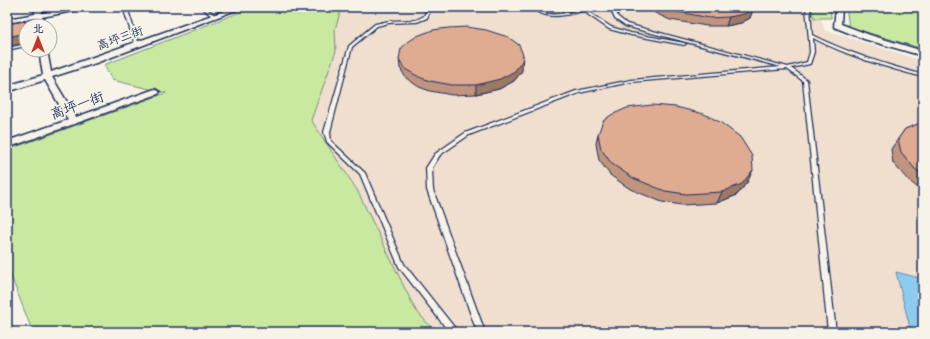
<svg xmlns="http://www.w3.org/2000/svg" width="930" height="339" viewBox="0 0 930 339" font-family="'Playpen Sans','LXGW WenKai TC',sans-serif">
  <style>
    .built { fill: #f0dece }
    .green { fill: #c9e9a1; stroke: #728c80 }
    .water { fill: #8eccef; stroke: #608db5 }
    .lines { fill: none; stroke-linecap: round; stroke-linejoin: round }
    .service-casing { stroke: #1b2f5e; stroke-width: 2.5 }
    .minor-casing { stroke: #1b2f5e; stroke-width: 3 }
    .service { fill: #f7f3e8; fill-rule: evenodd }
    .minor { fill: #f7f3e8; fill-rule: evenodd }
    .wall { fill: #c0947e; stroke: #1b2f5e }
    .shaded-wall { fill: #9c7866; stroke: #1b2f5e }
    .building { fill: #dfac92; stroke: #1b2f5e }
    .labels { text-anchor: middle; stroke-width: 3.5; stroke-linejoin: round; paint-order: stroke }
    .far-street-label { font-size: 12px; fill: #1b2f5e; stroke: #f7f3e8 }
    .street-label { font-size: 14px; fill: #1b2f5e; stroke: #f7f3e8 }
  </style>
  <rect width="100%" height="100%" fill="#f7f3e8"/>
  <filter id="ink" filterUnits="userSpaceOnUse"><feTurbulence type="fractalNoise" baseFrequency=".025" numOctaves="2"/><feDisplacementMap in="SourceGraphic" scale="8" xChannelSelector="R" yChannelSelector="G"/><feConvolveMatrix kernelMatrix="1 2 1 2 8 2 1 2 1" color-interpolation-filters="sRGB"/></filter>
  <g filter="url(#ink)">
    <polygon class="built" points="319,7 819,7 824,30 923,61 923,332 399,332 279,68"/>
    <g class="green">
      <polygon points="253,7 342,7 335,29 336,51 311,120 357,190 415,309 435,332 40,332 32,330 7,266 7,150 166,93 112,80 104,65"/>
      <polygon points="811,7 830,7 831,18 814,18"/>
      <polygon points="846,7 923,7 923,49 849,27"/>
    </g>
    <polygon class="water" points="896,272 923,279 923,332 911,332"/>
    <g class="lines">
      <defs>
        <g id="service">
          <polygon points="123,7 127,7 139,45 138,46 135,45"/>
          <polygon points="201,7 205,7 217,17 214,18"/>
          <polygon points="428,7 432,7 427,18 417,22 389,23 377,26 352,47 330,132 331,141 365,173 404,264 458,332 449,332 399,267 360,174 327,142 324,132 349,46 375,24 389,21 416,20 424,16"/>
          <path d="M610,7H614L618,17L627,24L788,67L807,62L810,52L806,7H810L812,35C848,53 885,64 923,75V77C885,67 847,56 813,38L814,52L810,64L791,68L807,80L836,332H828L803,81L787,69L631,82L579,93L469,135L440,155L432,168L433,190L485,332H477L427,190L426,168L435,154L465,133L576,91L631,80L781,67L625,26L615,19Z"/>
          <path d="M536,9C540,10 543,13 548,14C560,16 573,11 584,9L611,27L631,33L684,43L686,44L684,45L631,35L609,29L583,11C567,15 551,20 536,11Z"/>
          <polygon points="26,44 26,46 7,50 7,48"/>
          <polygon points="7,323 10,324 11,326 11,332 7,332"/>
        </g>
        <g id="minor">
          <polygon points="35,7 41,7 42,13 73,7 87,7 84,9 42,17 43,26 35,26 35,18 7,23 7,19 35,14"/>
          <polygon points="235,7 244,7 96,63 52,77 76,117 152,90 155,89 160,92 158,94 7,148 7,141 68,120 45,80 7,92 7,86 43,75 39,50 47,50 51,72"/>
          <polygon points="836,7 842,7 841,24 870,35 923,51 923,56 864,39 834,27"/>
        </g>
      </defs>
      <use href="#service" class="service-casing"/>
      <use href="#minor" class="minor-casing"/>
      <use href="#service" class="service"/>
      <use href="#minor" class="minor"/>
    </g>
    <g class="wall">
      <polygon points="647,7 754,7 750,18 741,23 726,26 707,26 670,20 655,13"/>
      <polygon points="399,59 522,71 514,81 499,89 476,94 452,95 430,91 419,87 406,78 400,68"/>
      <polygon points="923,123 923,192 907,179 893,163 891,149 905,129"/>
      <polygon points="598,134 748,181 737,195 717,203 682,205 662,202 630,189 610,175 599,160 596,144"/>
    </g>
    <g class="shaded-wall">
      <polygon points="753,9 750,18 741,23 726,26 729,17"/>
      <polygon points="25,21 28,26 26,26 26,43 7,47 7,37"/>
      <polygon points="523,55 522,71 514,81 499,89 476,94 476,85"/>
      <polygon points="753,170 748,181 737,195 717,203 722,192"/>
    </g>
    <g class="building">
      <polygon points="663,7 754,7 753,9 744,14 729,17 710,18 673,11"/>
      <polygon points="25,21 26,33 7,37 7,24"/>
      <polygon points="467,27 486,30 508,37 519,45 523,55 522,61 515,71 500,79 476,85 452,85 430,81 419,77 405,69 399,59 401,49 405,44 417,36 433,30 448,28"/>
      <polygon points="652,105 676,107 704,114 720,122 740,137 752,156 753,170 742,184 722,192 686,194 665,191 633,178 612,164 601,149 598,134 603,121 611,115 627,108"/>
      <polygon points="920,123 923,123 923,175 915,169 901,152 898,139 905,129"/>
    </g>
  </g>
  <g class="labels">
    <g class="far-street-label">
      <text transform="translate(120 38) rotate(-20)" y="4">高坪三街</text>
    </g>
    <g class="street-label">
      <text transform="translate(77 105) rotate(-20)" y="5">高坪一街</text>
    </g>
  </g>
  <rect width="930" height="339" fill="none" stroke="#f7f3e8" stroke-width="24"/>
  <rect x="12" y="12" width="906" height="315" fill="none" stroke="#1b2f5e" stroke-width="1.5" filter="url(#ink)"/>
  <g transform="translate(38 38)"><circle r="19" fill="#f7f3e8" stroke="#9fa5b1"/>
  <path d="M0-3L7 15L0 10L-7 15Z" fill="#c8321e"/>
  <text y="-6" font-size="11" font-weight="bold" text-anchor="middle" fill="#1b2f5e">北</text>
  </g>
</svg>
